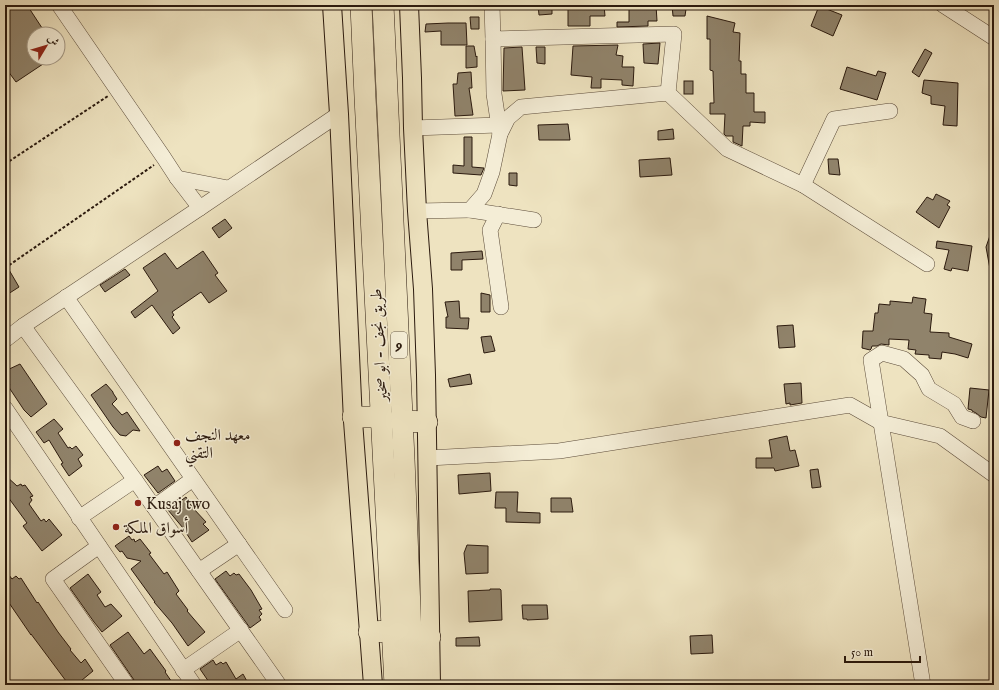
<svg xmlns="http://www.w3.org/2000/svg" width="999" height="690" viewBox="0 0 999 690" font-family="'IM FELL English',Amiri,serif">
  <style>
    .building { fill: #90836b; stroke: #2b1a0e }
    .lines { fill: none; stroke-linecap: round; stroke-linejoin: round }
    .minor-casing { stroke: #5c4c3a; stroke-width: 16 }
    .major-casing { stroke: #2b1a0e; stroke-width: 20 }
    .highway-casing { stroke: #2b1a0e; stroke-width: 22 }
    .path { stroke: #2b1a0e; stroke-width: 2; stroke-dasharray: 3 2; stroke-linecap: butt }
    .minor { stroke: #f4edd6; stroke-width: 15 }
    .major { stroke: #eee3c0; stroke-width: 18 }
    .highway { stroke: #eee3c0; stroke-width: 21 }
    .poi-dot { fill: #8f2418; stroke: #f4edd6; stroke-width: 1.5 }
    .labels { text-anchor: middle; stroke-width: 3; stroke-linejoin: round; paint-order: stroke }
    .shield { fill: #f4edd6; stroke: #67594a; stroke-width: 1 }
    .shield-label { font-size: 15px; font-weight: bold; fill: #2b1a0e }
    .street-label { font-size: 16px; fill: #2b1a0e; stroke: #f4edd6 }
    .poi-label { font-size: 16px; fill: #2b1a0e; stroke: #f4edd6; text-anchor: start }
  </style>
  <rect width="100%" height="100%" fill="#eee3c0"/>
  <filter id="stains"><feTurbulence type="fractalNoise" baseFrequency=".005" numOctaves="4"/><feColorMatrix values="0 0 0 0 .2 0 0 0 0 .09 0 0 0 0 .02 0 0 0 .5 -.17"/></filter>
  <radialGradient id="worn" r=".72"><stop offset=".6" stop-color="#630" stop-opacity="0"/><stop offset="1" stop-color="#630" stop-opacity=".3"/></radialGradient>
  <g class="building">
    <polygon points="5,5 27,5 46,34 34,34 34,58 52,58 16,82 5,67"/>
    <polygon points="538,5 552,5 552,14 539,15"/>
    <polygon points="568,5 604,5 605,16 590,16 590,26 568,26"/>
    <polygon points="629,5 656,5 657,21 648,21 648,26 617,27 617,22 629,22"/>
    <polygon points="672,5 684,5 685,9 686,9 685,16 673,16"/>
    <polygon points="819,6 842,15 833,36 811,26"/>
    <polygon points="707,16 735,23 733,32 740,33 739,61 741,61 741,74 746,74 746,93 754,93 754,112 765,112 765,123 750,122 750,126 743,126 742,146 733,142 733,136 726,136 724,134 725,114 710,114 710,103 714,103 713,71 710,70 710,39 707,39"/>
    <polygon points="470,17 479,17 479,29 471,29"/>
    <polygon points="448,23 466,23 467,45 441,45 441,31 425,32 426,24"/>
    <polygon points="660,43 658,64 644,63 643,44"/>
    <polygon points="618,45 616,55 623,56 622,67 634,67 633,86 622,85 622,80 601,79 601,88 591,88 592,77 571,75 573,46"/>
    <polygon points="466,46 474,46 476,57 477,56 477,67 466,68"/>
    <polygon points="522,47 525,90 503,91 504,48"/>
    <polygon points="536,47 545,47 545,64 537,63"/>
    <polygon points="925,49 932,53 919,77 912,72"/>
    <polygon points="847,67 876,76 878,71 886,73 877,100 840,89"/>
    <polygon points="471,72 472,88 469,88 473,115 455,116 453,84 457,84 458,73"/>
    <polygon points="924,80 958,83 957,126 943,125 945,106 931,104 931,96 922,93"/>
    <rect x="684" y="81" width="9" height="13"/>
    <polygon points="568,124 570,140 539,140 538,125"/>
    <polygon points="673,129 674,139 658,140 658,131"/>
    <polygon points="464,137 472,137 472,167 484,168 481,175 453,173 453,165 464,166"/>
    <polygon points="670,158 672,175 640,177 639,160"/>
    <polygon points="828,159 838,159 840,175 829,174"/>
    <polygon points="509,173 517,173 517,186 509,185"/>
    <polygon points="936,194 950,201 947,205 950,207 939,228 916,212 927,197 933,200"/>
    <polygon points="225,219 232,228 219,238 212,228"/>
    <polygon points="993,227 994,269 990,269 986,247"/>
    <polygon points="937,241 972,246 968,271 952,268 951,271 944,269 949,250 936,248"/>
    <polygon points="203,251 218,273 215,275 227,291 209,303 201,292 172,312 174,315 172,317 180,328 173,334 152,305 135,318 131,312 158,291 143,268 165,253 177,269"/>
    <polygon points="482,251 483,259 462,260 462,270 451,270 451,253"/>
    <polygon points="5,263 19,287 5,296"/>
    <polygon points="125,269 130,275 105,292 100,285"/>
    <polygon points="481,293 490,295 490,312 481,312"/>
    <polygon points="913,297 918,298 926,299 924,313 932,314 930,332 949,333 949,337 972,344 968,358 955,354 942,352 941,359 929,358 929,355 915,354 916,350 908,349 909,340 889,339 889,345 881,344 877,346 872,346 871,349 870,350 862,348 863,331 873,331 875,313 878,313 879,304 890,305 890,301 912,303"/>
    <polygon points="459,301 460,318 469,318 468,329 446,328 446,317 448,317 445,302"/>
    <polygon points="793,325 795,347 779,348 777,326"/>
    <polygon points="491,336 495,351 484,353 481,337"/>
    <polygon points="20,364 47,404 31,417 24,410 8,386 10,385 5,379 5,371"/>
    <polygon points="470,374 472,384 450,387 448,379"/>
    <polygon points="801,383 802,403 790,405 790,403 786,404 784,384"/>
    <polygon points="106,384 113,392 113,393 117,399 112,404 122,415 127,412 140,431 133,430 126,436 120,435 113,427 91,395"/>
    <polygon points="970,388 989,390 986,418 981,417 976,413 972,411 972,410 968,409"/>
    <polygon points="54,419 63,429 58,433 68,448 70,447 72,449 76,446 83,455 78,459 82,466 69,476 61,464 63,463 49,440 44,443 36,432"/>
    <polygon points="787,436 790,451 795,450 799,466 775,471 774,468 756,468 756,458 772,458 769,440"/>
    <polygon points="158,466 162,472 167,469 175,481 158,493 144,475"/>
    <polygon points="818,469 821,487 812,488 810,470"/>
    <polygon points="490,473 491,491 459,494 458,475"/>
    <polygon points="5,475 17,486 21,484 22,486 25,485 33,496 30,497 32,500 29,504 41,521 44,519 46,522 49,519 62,535 42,551 23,526 27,523 5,493 5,491 10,488"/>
    <polygon points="496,492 518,492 517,512 540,513 540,523 506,522 506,508 495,508"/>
    <polygon points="186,497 193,508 206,522 203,524 209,530 192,542 183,528 168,510"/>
    <polygon points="551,498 571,498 573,512 551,512"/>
    <polygon points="129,536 132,540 134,539 135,542 140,539 151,553 149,554 164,574 167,572 179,591 176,594 188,610 187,611 205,632 188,646 172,623 154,602 155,602 131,569 141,561 127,558 122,551 120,552 115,546"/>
    <polygon points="467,545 488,546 488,573 466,574 464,553"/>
    <polygon points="5,570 12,579 16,576 19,579 21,578 37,603 38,602 58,632 71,649 70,650 81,663 85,659 93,671 76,685 69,685 31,634 31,635 5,597"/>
    <polygon points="226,571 230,576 234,573 236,575 239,574 251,590 262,609 259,610 262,614 259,617 261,620 250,628 215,579"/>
    <polygon points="88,574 101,592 97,595 105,607 111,604 122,616 102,632 94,622 70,588"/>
    <polygon points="490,589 500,589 501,590 502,620 469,622 468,591 490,590"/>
    <polygon points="522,605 547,605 548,619 527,620 527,619 523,619"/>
    <polygon points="128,632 144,654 150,649 166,671 165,672 174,685 137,685 134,680 110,645"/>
    <polygon points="712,635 713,653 691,654 690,636"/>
    <polygon points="479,637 480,646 456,646 456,638"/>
    <polygon points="213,660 216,665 221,662 223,664 226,662 236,679 243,674 249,685 211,685 200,669"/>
  </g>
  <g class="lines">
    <defs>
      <g id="minor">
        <polyline points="59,5 164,158 177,178 200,208 339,114"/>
        <polyline points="492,5 493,39 674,34 668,93"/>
        <polyline points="943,5 994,38"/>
        <polyline points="493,39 494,94 500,134"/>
        <polyline points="413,128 498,125"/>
        <polyline points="177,178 228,188"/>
        <polyline points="803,185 834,119 890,111"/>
        <polyline points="470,210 534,220"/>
        <polyline points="417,211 470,210 484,194 492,172 500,134 508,118 521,107 668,93 727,149 803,185 927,264"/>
        <polyline points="498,214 490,230 501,307"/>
        <polyline points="66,297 285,610"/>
        <polyline points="23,326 135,480 279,685"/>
        <polyline points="5,340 23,326 200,208"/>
        <polyline points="5,408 194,685"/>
        <polyline points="428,458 559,451 850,405 880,422 940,436 994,475"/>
        <polyline points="154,507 193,479"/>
        <polyline points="79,518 135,480"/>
        <polyline points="99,546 53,579 127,685"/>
        <polyline points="199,571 239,544"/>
        <polyline points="183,670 241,630"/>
        <polyline points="923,685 871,360 882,353 904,359 922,375 929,389 954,404 962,417 973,421"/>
      </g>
      <g id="major">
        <polyline points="332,5 339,114 353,421 373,685"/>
        <polyline points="409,5 412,78 413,128 417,211 423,289 426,375 431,685"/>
      </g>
      <g id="highway">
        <polyline points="361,5 365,97 395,685"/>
        <polyline points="383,5 404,459 413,685"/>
        <polyline points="353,417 382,417"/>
        <polyline points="402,421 427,422"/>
        <polyline points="369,632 392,631"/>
        <polyline points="411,634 430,637"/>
      </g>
    </defs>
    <use href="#minor" class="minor-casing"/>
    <use href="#major" class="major-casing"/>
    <use href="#highway" class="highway-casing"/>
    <g class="path">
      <polyline points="5,164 108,96"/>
      <polyline points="5,268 154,165"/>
    </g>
    <use href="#minor" class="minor"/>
    <use href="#major" class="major"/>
    <use href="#highway" class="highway"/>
  </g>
  <g class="poi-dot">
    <circle cx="177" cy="443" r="4"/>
    <circle cx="138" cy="503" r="4"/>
    <circle cx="116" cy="527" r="4"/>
  </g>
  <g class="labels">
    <rect class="shield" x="391" y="332" width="16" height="26" rx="3"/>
    <g class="shield-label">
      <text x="399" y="350">9</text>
    </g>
    <g class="street-label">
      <text transform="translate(378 345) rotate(-93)" y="6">طريق نجف - ابو صخير</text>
    </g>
    <g class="poi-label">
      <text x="185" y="440">معهد النجف<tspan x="185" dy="18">التقني</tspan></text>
      <text x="146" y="509">Kusaj two</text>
      <text x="124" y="533">أسواق الملكة</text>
    </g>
  </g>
  <rect width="999" height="690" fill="none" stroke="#eee3c0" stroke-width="20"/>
  <rect x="6" y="6" width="987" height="678" fill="none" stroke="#2b1a0e" stroke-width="2"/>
  <rect x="10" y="10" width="979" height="670" fill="none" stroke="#2b1a0e"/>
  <g transform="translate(46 46) rotate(52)"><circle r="19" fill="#f4edd6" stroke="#a49986"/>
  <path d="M0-3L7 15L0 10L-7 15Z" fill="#8f2418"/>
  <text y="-6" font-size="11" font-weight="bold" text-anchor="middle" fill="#2b1a0e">ش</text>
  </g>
  <path d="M845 656v6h75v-6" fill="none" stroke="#2b1a0e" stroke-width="2"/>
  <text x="851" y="656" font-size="12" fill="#2b1a0e" stroke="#f4edd6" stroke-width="3" paint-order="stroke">50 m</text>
  <rect width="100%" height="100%" filter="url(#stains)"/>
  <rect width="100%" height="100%" fill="url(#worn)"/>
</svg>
